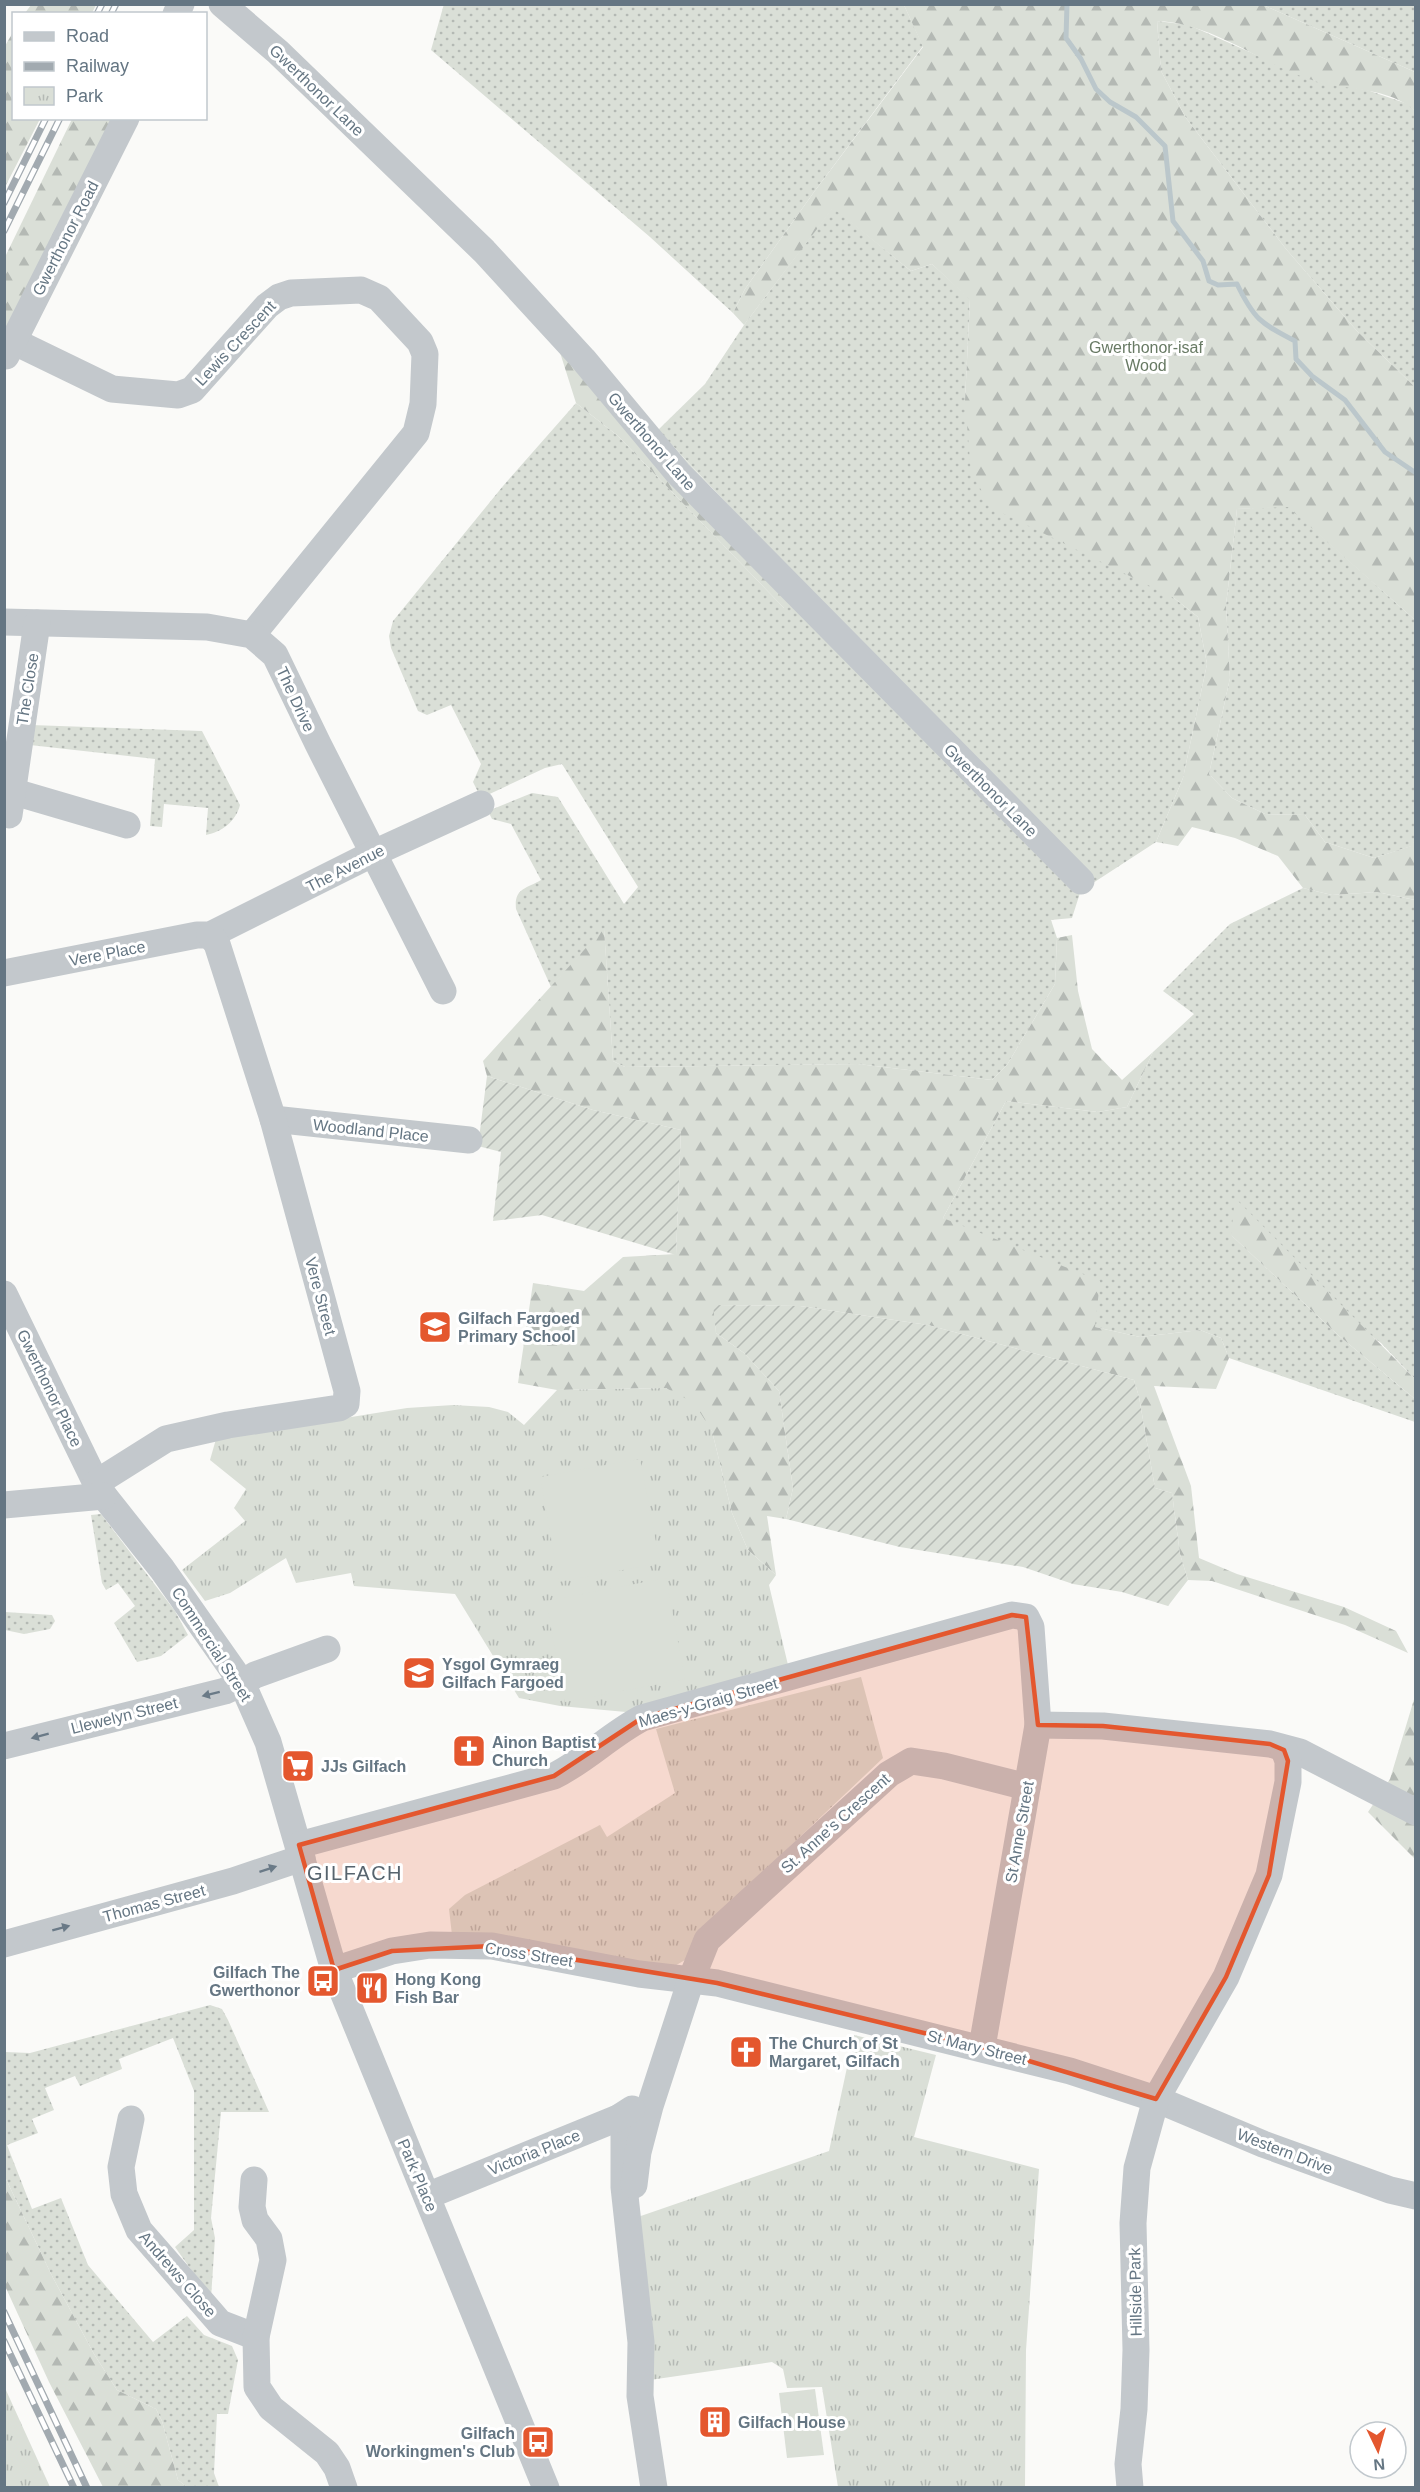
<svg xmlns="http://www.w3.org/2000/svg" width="1420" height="2492" viewBox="0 0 1420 2492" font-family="Helvetica,sans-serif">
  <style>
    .grass { fill: url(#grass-dots) }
    .forest { fill: url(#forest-firs) }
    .park { fill: url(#park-tufts) }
    .garden { fill: url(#garden-furrows) }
    .pitch { fill: #dadfd7 }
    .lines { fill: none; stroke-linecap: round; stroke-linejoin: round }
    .stream { stroke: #bbc7cb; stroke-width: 5 }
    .minor { stroke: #c3c8cc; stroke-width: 27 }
    .rail-casing { stroke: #a2aab0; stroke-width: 7 }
    .rail { stroke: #fff; stroke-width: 4.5; stroke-dasharray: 14; stroke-linecap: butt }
    .oneway { fill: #6a7a87 }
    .marked { fill: #e4572e; fill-opacity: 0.2; stroke: #e4572e; stroke-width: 4.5; stroke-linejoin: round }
    .labels { text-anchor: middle; stroke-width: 6; stroke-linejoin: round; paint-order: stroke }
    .street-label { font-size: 16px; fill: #657683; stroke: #fff }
    .park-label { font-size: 16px; fill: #687a64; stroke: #fff }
    .poi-label { font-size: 16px; font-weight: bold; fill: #657683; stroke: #fff; text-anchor: start }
    .quarter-label { font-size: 20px; letter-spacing: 1.5px; fill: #57646e; stroke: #fff }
  </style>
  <defs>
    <pattern id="grass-dots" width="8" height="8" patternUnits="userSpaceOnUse" patternTransform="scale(1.5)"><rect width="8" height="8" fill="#dadfd7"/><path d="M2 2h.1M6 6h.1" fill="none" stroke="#b4b9b4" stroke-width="1.8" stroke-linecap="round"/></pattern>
    <pattern id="forest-firs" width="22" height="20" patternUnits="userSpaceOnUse" patternTransform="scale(1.5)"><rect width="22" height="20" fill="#dadfd7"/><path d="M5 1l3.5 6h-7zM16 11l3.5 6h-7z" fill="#b4b9b4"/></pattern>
    <pattern id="park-tufts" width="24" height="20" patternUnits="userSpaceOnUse" patternTransform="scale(1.5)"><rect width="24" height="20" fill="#dadfd7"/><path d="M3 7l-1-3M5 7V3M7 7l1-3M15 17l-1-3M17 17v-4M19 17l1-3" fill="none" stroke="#b4b9b4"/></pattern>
    <pattern id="garden-furrows" width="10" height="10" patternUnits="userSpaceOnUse" patternTransform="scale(1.5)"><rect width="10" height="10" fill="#dadfd7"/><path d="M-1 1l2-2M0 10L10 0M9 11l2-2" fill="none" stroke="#b4b9b4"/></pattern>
  </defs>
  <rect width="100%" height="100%" fill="#fafaf8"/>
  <g class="grass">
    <polygon points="444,4 904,5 923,46 814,192 745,289 733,313 650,237 431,50"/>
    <polygon points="1263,5 1415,5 1415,72"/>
    <polygon points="1157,21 1189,25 1315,81 1367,90 1408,104 1415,111 1415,387 1357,331 1286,249 1186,118 1161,71"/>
    <polygon points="833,207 911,271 932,264 970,299 965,400 1174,598 1198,617 1207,664 1183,778 1156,842 1093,883 799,581 658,430 705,384 744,325"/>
    <path d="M576,403L618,436L784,608L790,598L1080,893L1072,918L1051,920L1057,938L1055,984L1007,1065L992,1080L858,1064L625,1067L613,1061L604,929L551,987L516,909C514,888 526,889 541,880L511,824L492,819L488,811L532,793L558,797L624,904L638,887L562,764L545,768L481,798L473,782L481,764L451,705L427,715L418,711L391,648L389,636L393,621L503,486Z"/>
    <polygon points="1288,506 1415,620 1415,840 1412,846 1374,858 1325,842 1305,815 1265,814 1232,798 1209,774 1230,678 1226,605 1237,509"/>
    <path d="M31,725L202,731L240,805C236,821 222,832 206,835L208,808L164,804L162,827L150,826L155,759L30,745Z"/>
    <polygon points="1303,888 1332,895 1377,892 1415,900 1415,1379 1381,1343 1231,1235 1338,1335 1415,1399 1415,1422 1229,1358 1221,1338 1200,1330 1140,1337 1095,1327 943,1218 1006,1101 1098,1112 1127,1107 1153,1052 1194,1014 1163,991 1230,924"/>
    <polygon points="101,1514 175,1611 188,1635 161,1656 137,1662 114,1623 135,1606 118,1583 106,1590 102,1583 91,1515"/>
    <polygon points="5,1612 52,1615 55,1621 50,1629 24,1634 5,1630"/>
    <polygon points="210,2005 222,2009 228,2020 269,2112 221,2112 211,2218 215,2238 211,2298 175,2247 194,2230 194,2091 173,2038 119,2059 122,2069 80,2086 75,2076 45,2088 54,2110 32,2119 38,2133 7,2145 32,2209 61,2198 88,2265 153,2342 187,2316 204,2335 232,2346 238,2360 228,2414 217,2414 214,2473 219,2487 187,2487 178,2480 162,2421 156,2409 117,2390 94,2354 51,2274 5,2177 5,2052 30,2053"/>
  </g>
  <g class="forest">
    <polygon points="31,5 31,4 96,5 92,13 25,13"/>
    <path d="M904,5H1263L1415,72V111C1389,87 1348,91 1315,81C1262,65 1214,23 1157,21L1161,71L1186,118L1286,249L1357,331L1415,387V620L1288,507L1237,509L1226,605L1230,678L1209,774L1232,798L1265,814L1305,815L1325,842L1374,858L1411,846L1415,840V900L1377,892L1332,895L1303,888L1278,856L1235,838L1192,827L1178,846L1156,842L1183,778L1207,664L1198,617L1174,598L992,508L971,473L965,400L970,300L932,264L911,271L833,208L744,325L733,313L745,289L814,192L923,47Z"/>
    <polygon points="13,32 14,118 40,119 5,187 5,46"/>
    <polygon points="72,119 113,119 5,338 5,257"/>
    <polygon points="557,343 658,430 799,582 785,609 618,436 576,403"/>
    <polygon points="604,928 613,1061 625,1067 858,1064 992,1080 1007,1065 1055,984 1057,938 1072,935 1078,991 1092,1049 1122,1080 1153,1052 1127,1107 1098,1112 1006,1101 943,1218 1100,1281 1095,1327 1140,1337 1200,1330 1221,1338 1229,1358 1216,1389 1154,1386 1191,1486 1199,1558 1237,1574 1344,1607 1396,1631 1408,1653 1345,1625 1212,1581 1188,1580 1180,1554 1172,1493 1155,1488 1139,1397 1134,1380 928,1325 800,1306 714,1305 716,1333 744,1353 779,1391 793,1488 786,1519 767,1516 776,1575 748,1550 732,1513 712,1431 666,1388 557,1390 518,1383 533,1283 584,1291 623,1257 676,1254 681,1130 593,1110 487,1076 483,1061"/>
    <polygon points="1235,1198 1415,1379 1415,1399 1338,1335 1231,1235"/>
    <polygon points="1415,1696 1415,1859 1368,1812 1390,1779"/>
    <polygon points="5,2177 51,2274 94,2354 117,2390 156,2409 162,2421 178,2480 187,2487 103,2487 49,2382 5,2286"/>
  </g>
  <g class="park">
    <polygon points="666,1388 694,1403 712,1431 732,1513 748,1550 776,1575 769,1585 788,1665 626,1712 560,1706 519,1698 455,1594 354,1586 351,1573 296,1583 286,1558 230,1593 205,1601 182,1570 245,1521 234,1508 246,1489 210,1460 216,1439 407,1408 453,1405 489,1407 508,1412 524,1425 557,1390"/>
    <polygon points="861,1677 883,1758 762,1873 685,1960 666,1971 452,1935 449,1909 465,1895 600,1825 607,1837 675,1793 656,1729"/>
    <polygon points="854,2035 936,2055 914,2137 1039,2169 1026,2350 1025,2487 838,2487 822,2387 787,2388 783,2369 772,2362 650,2380 635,2218 829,2151"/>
    <polygon points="4,2388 5,2388 50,2487 5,2487"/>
  </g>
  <g class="garden">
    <polygon points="487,1076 593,1110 681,1130 676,1255 542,1215 493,1221 501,1152 478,1146"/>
    <polygon points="713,1305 800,1306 928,1325 1134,1380 1139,1397 1155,1488 1172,1493 1180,1554 1188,1580 1168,1606 1122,1592 1073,1584 1023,1567 900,1547 786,1519 793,1488 779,1391 744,1353 716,1333"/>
  </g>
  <g class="pitch">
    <polygon points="640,1459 660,1563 559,1582 540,1477"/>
    <polygon points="666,1578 685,1679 565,1702 546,1601"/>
    <polygon points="815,2389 824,2455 787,2458 779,2393"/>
  </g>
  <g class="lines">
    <path class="stream" d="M1067,4L1066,38L1081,59L1096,89L1110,102L1136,117L1165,146L1173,221L1203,261L1209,281L1218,285L1237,284C1254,319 1260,323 1295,341L1296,359L1312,376L1345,400L1385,452L1416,473"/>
    <g class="minor">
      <polyline points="222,4 278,52 484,251 583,359 678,473 1081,881"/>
      <polyline points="176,14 181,4"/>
      <polyline points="13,341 112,389 178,395 192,390 267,306 279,297 291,293 361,290 379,298 420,342 425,354 423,404 416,433 252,635"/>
      <polyline points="6,356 126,118"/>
      <polyline points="4,622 207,627 252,635 275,655 318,744 443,991"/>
      <polyline points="11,791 127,825"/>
      <polyline points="9,815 37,623"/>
      <polyline points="4,973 197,935 210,935 374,853 481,804"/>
      <polyline points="273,1119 469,1140"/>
      <polyline points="4,1294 96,1483 104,1496 162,1569 242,1683 268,1742 334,1970 546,2488"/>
      <polyline points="96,1483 166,1439 228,1425 339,1408 346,1404 347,1391 273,1119 217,944 210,935"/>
      <polyline points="4,1505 104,1496"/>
      <polyline points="1038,1725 1103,1726 1270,1744 1300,1752 1416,1812"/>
      <polyline points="4,1746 225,1691 242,1683 255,1675 327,1649"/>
      <path d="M299,1845L554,1776C586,1760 610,1735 642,1718L1012,1615L1026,1617L1031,1627L1038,1725L982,2047"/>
      <polyline points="4,1944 233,1881 302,1858"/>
      <polyline points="334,1970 392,1951 430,1945 492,1946 639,1974 717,1983 1070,2071 1156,2099 1263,2144 1390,2190 1416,2196"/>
      <polyline points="618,2118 624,2130 624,2187 641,2342 640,2396 654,2488"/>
      <polyline points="131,2119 121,2167 124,2194 139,2230 220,2323 256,2337"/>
      <polyline points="254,2180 252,2207 255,2220 269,2239 273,2260 256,2337 257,2387 271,2408 327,2453 337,2468 344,2488"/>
      <polyline points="634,2185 638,2152 650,2106 691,1980 707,1940 889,1774 911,1761 944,1766 1027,1787"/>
      <polyline points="427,2196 618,2118 632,2109"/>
      <polyline points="1130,2488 1128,2464 1134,2409 1136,2350 1133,2223 1137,2168 1156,2099 1226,1977 1269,1875 1288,1782 1288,1761 1284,1750"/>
    </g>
    <defs>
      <g id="rail">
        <polyline points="97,14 102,4"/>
        <polyline points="111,14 116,4"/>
        <polyline points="4,203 46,118"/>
        <polyline points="4,231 60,118"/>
        <polyline points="4,2312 87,2488"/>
        <polyline points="4,2341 74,2488"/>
      </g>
    </defs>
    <use href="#rail" class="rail-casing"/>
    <use href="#rail" class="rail"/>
  </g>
  <defs><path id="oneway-solid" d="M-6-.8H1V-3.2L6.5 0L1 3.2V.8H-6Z" transform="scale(1.5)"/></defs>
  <g class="oneway">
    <use href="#oneway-solid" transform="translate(211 1694) rotate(166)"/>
    <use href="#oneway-solid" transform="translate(40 1736) rotate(165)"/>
    <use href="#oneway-solid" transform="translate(268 1869) rotate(-18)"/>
    <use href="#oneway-solid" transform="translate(61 1928) rotate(-15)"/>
  </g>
  <path class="marked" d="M1012,1615L1026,1617L1038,1725L1103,1726L1270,1744L1284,1750L1288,1761L1269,1875L1226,1977L1156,2099L982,2047L717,1983L492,1946L392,1951L334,1970L299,1845L554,1776L642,1718Z"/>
  <defs>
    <symbol id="school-square" viewBox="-11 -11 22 22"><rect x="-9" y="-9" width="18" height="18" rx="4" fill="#e4572e" stroke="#fff"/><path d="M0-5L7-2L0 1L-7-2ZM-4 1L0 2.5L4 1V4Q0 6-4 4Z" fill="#fff"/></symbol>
    <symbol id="church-square" viewBox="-11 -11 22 22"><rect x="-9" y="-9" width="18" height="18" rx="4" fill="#e4572e" stroke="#fff"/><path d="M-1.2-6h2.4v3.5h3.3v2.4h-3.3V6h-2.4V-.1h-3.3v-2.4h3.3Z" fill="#fff"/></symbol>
    <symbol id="supermarket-square" viewBox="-11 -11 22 22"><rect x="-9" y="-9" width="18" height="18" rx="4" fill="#e4572e" stroke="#fff"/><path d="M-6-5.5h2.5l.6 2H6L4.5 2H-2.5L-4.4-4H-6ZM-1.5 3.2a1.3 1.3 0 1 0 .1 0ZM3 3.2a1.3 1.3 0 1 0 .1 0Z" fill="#fff"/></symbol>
    <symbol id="bus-square" viewBox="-11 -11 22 22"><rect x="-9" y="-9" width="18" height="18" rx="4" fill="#e4572e" stroke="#fff"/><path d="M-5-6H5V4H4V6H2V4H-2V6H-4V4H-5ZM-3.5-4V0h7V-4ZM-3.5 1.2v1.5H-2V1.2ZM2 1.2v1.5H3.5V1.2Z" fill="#fff"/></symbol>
    <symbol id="restaurant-square" viewBox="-11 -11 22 22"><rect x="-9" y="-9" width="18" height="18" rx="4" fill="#e4572e" stroke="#fff"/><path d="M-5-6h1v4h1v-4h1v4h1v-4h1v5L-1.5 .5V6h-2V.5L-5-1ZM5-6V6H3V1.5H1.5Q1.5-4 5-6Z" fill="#fff"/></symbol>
    <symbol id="building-square" viewBox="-11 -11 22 22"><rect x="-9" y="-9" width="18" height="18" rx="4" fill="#e4572e" stroke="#fff"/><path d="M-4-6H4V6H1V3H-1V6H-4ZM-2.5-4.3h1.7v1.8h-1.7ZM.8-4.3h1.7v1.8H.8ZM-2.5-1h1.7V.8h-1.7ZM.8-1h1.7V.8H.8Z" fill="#fff"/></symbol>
  </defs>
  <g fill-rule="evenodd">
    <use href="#school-square" x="416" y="1308" width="38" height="38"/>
    <use href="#school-square" x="400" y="1654" width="38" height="38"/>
    <use href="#church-square" x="450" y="1732" width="38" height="38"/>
    <use href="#supermarket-square" x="279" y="1747" width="38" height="38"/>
    <use href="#bus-square" x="304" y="1962" width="38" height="38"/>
    <use href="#restaurant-square" x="353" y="1969" width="38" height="38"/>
    <use href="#church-square" x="727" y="2033" width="38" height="38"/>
    <use href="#building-square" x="696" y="2403" width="38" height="38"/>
    <use href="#bus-square" x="519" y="2423" width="38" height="38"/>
  </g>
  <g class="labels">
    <g class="street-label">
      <text transform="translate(317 90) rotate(44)" y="6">Gwerthonor Lane</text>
      <text transform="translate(65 238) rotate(-63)" y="6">Gwerthonor Road</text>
      <text transform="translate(235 343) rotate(-47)" y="6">Lewis Crescent</text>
      <text transform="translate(652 441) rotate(49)" y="6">Gwerthonor Lane</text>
      <text transform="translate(27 689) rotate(-81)" y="6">The Close</text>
      <text transform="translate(296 699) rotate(65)" y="6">The Drive</text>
      <text transform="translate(991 790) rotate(45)" y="6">Gwerthonor Lane</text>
      <text transform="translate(345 868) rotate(-27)" y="6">The Avenue</text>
      <text transform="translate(107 953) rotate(-11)" y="6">Vere Place</text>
      <text transform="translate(371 1130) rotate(6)" y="6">Woodland Place</text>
      <text transform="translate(321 1296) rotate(75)" y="6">Vere Street</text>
      <text transform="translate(50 1388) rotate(64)" y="6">Gwerthonor Place</text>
      <text transform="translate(212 1644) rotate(57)" y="6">Commercial Street</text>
      <text transform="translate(708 1702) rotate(-16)" y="6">Maes-y-Graig Street</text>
      <text transform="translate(124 1715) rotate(-14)" y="6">Llewelyn Street</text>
      <text transform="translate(835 1823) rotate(-42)" y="6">St. Anne's Crescent</text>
      <text transform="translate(1019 1832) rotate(-80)" y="6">St Anne Street</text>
      <text transform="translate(154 1903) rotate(-15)" y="6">Thomas Street</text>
      <text transform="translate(529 1954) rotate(9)" y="6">Cross Street</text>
      <text transform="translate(977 2047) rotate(14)" y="6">St Mary Street</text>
      <text transform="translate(1285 2151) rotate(21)" y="6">Western Drive</text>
      <text transform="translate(534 2152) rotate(-22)" y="6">Victoria Place</text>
      <text transform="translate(418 2175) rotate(67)" y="6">Park Place</text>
      <text transform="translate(178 2274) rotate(49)" y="6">Andrews Close</text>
      <text transform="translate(1135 2292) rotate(-91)" y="6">Hillside Park</text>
    </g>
    <g class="park-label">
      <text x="1146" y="353">Gwerthonor-isaf<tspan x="1146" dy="18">Wood</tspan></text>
    </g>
    <g class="poi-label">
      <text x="458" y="1324">Gilfach Fargoed<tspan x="458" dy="18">Primary School</tspan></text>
      <text x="442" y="1670">Ysgol Gymraeg<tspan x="442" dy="18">Gilfach Fargoed</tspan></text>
      <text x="492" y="1748">Ainon Baptist<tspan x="492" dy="18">Church</tspan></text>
      <text x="321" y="1772">JJs Gilfach</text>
      <text x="300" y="1978" text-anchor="end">Gilfach The<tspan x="300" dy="18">Gwerthonor</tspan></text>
      <text x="395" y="1985">Hong Kong<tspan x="395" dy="18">Fish Bar</tspan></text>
      <text x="769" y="2049">The Church of St<tspan x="769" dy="18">Margaret, Gilfach</tspan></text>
      <text x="738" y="2428">Gilfach House</text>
      <text x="515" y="2439" text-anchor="end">Gilfach<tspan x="515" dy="18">Workingmen's Club</tspan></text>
    </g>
    <g class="quarter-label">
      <text x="355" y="1880">GILFACH</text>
    </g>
  </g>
  <rect width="1420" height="2492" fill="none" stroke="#657683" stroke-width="12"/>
  <rect x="12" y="12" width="195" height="108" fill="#ffffff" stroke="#c1c8cd" stroke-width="1.5"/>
  <rect x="24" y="32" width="30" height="9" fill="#c3c8cc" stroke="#c1c8cd" stroke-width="1.5"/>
  <text x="66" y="42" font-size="18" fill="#657683">Road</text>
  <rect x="24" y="62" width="30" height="9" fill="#a2aab0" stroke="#c1c8cd" stroke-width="1.5"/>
  <text x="66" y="72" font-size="18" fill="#657683">Railway</text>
  <rect x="24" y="87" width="30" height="18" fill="url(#park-tufts)" stroke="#c1c8cd" stroke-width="1.5"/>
  <text x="66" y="102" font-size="18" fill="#657683">Park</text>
  <g transform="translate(1378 2450) rotate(175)"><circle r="28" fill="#ffffff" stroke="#c1c8cd" stroke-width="1.5"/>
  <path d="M0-4.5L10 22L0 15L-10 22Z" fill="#e4572e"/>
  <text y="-9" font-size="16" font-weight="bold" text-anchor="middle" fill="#657683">N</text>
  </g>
</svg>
